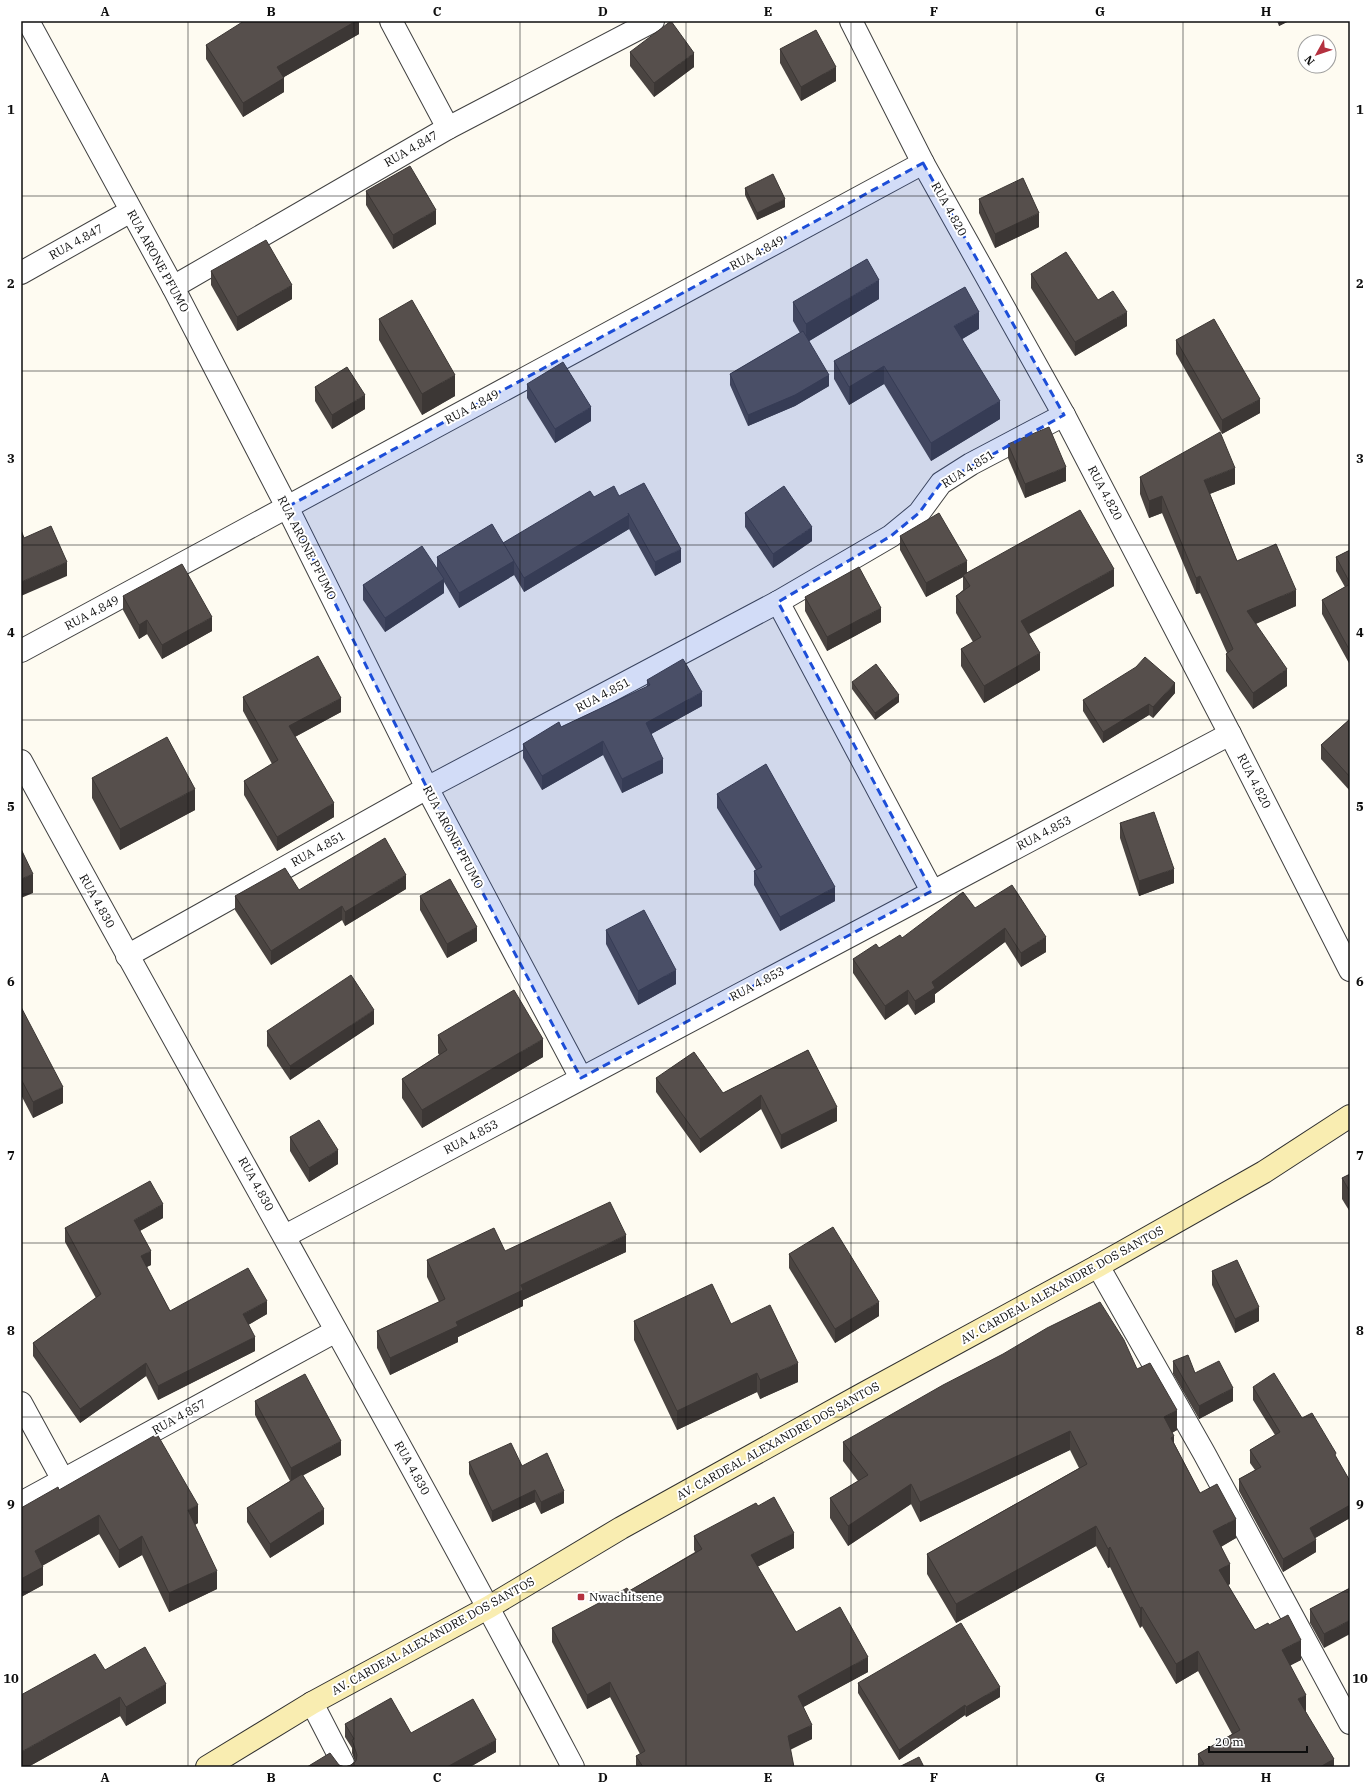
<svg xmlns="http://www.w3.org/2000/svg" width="1371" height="1788" viewBox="0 0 1371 1788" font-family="'IBM Plex Serif',serif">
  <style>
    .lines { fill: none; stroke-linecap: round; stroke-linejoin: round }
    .street-casing { stroke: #414141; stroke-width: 24 }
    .secondary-casing { stroke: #303030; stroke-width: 24 }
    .street { stroke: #fff; stroke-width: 22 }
    .secondary { stroke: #f9edb1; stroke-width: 22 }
    .wall { fill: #4a4441 }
    .shaded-wall { fill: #3c3735 }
    .building { fill: #564f4c; stroke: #3c3735 }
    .marked { fill: #1d4ed8; fill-opacity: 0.2; stroke: #1d4ed8; stroke-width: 3; stroke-dasharray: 8 5; stroke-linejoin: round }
    .grid { fill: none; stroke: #0e0e0e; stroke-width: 1; stroke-opacity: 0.55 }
    .poi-dot { fill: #b4313f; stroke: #fff; stroke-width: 1.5 }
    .labels { text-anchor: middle; stroke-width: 4; stroke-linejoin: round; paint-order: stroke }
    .street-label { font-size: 12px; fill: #0e0e0e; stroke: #fff }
    .poi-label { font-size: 12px; fill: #0e0e0e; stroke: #fff; text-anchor: start }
    .neatline { fill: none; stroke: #0e0e0e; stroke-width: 1.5 }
    .grid-label { font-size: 13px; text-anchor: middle; font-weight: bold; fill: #0e0e0e }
  </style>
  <rect width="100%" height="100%" fill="#fefbf1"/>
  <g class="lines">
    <defs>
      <g id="street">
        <polyline points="28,21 173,287 287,507 427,788 581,1078"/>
        <polyline points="391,21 448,128"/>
        <polyline points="851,21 923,163 1064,415 1230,734 1350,970"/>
        <polyline points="21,273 131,211"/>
        <polyline points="173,287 448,128 653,21"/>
        <polyline points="778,602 932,891"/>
        <polyline points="21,651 923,163"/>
        <path d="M21,761C204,1097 395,1429 573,1767"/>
        <polyline points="127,956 427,788 778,602 891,536 919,513 941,483 971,464 1064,415"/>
        <polyline points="285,1236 1230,734"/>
        <polyline points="1098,1266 1204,1453 1350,1723"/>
        <polyline points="21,1403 63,1480"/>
        <polyline points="21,1503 336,1331"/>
        <polyline points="312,1703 345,1767"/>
      </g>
      <polyline id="secondary" points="207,1767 312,1703 489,1607 621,1528 861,1395 1098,1266 1264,1172 1350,1116"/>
    </defs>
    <use href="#street" class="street-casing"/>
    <use href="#secondary" class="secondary-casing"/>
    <use href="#street" class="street"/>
    <use href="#secondary" class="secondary"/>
  </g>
  <g class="wall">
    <polygon points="359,21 359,34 284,77 284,92 243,117 206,59 206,45"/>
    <polygon points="1277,21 1289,21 1279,26"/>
    <polygon points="780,49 836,81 801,101 780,63"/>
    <polygon points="630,52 694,67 654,97 630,66"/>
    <polygon points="745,188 785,207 757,220 745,195"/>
    <polygon points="366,191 436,224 393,249 366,205"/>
    <polygon points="979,199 1039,227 995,248 979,213"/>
    <polygon points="211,271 292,299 237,331 211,285"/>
    <polygon points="1031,274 1127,326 1075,356 1031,288"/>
    <polygon points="879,299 809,341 829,386 795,406 748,426 730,385 730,374 800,333 793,321 793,302"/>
    <polygon points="379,319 455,396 422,415 379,340"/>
    <polygon points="979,329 962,339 1000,419 931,461 884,384 849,405 834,379 834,361"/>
    <polygon points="1176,340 1260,413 1222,434 1176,354"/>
    <polygon points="527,384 591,421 555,443 527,398"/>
    <polygon points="315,387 365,409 332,429 315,401"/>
    <polygon points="1008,444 1066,481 1025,498 1008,458"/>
    <polygon points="1140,477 1235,484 1210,494 1237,561 1296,606 1255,624 1287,686 1253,709 1226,671 1226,654 1227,653 1200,593 1196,594 1162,513 1149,518 1140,494"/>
    <polygon points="619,496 681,562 655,576 629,529 524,592 514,575 459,608 444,582 444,593 385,632 363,600 363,585 437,568 437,557 503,543 594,497"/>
    <polygon points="745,513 812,541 773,568 745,527"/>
    <polygon points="900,536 967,573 1114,586 1029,634 1040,670 984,703 961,666 961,649 973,642 956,613 956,596 963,590 963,577 926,597 900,550"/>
    <polygon points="1350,550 1350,665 1322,614 1322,600 1345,587 1336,571 1336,557"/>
    <polygon points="123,596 212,631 162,659 147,634 139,639 123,610"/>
    <polygon points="805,597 881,622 827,651 805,611"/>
    <polygon points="647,680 702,706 651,734 663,773 622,793 603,755 542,790 523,758 523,744 561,727 647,687"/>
    <polygon points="852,682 899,702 875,720 852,689"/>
    <polygon points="1175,693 1153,718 1149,715 1103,743 1083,711 1083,700"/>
    <polygon points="243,697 341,712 295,737 334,817 277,851 244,795 244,781 272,764 243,711"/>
    <polygon points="1350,719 1350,791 1321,759 1321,745"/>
    <polygon points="92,778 195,810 120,850 92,798"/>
    <polygon points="717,794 835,901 780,931 754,885 754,871 756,870 717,808"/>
    <polygon points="1120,823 1174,883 1139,896 1120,838"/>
    <polygon points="406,889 345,926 342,920 271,965 235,910 235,896 299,890"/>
    <polygon points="420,896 477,941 447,958 420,910"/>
    <polygon points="975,908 1046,952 1021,967 1005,942 935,994 935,1002 915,1015 908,1004 885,1020 853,973 853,959 902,938"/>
    <polygon points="606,930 676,984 638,1005 606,944"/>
    <polygon points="21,1007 63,1103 33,1118 21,1095"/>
    <polygon points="374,1024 290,1080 267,1046 267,1031"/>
    <polygon points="438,1035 543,1057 422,1128 402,1098 402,1079 439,1055 438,1053"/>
    <polygon points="808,1050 837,1121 781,1149 761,1109 700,1153 656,1092 656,1078 723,1093"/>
    <polygon points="290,1137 338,1164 309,1182 290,1151"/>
    <polygon points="1350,1174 1350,1212 1342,1199 1342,1178"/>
    <polygon points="163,1218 140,1231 151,1265 146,1267 170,1311 267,1314 248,1325 255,1351 158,1400 146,1376 80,1423 33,1356 33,1343 96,1298 65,1242 65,1228"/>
    <polygon points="505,1251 626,1252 523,1300 523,1306 458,1337 458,1342 390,1375 377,1348 377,1331 439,1302 427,1277 427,1260"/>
    <polygon points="789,1254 879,1316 835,1343 789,1268"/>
    <polygon points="1212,1271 1259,1321 1235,1333 1212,1285"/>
    <polygon points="634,1321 731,1324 798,1382 760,1399 757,1392 677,1430 634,1340"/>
    <polygon points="1173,1361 1195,1373 1233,1401 1199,1419 1173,1374"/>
    <polygon points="1137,1369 1177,1430 1172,1433 1174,1443 1200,1493 1236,1538 1221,1547 1230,1584 1228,1585 1255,1630 1269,1625 1301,1660 1290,1665 1306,1712 1334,1767 1198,1767 1198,1754 1232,1734 1198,1671 1176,1684 1142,1626 1140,1628 1110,1567 1108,1568 1096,1546 956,1623 927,1574 927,1554 1079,1468 1070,1450 920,1522 911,1504 848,1546 830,1518 830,1498 858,1481 843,1461 843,1442"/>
    <polygon points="1253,1387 1302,1418 1336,1458 1350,1481 1350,1518 1315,1538 1316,1552 1283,1572 1239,1491 1239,1479 1255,1470 1250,1463 1250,1450 1275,1435 1253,1400"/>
    <polygon points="255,1401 341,1455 303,1475 324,1524 270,1558 247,1522 247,1508 290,1481 255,1415"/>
    <polygon points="469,1462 522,1466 564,1503 541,1514 535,1502 492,1522 469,1474"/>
    <polygon points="59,1490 198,1523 195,1525 217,1589 169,1612 142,1555 119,1568 99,1534 43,1565 43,1585 21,1597 21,1508"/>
    <polygon points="758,1506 794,1548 757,1567 796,1632 868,1672 803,1707 812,1739 790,1749 794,1767 636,1767 636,1756 640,1754 610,1697 587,1709 552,1642 552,1628 629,1591 695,1552 694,1550 694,1536"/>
    <polygon points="1350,1588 1324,1648 1310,1623 1310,1609"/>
    <polygon points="105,1670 166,1703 126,1726 120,1716 28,1767 21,1767"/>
    <polygon points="858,1683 1000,1697 966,1717 965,1715 899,1760 858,1693"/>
    <polygon points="345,1724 411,1733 496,1752 470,1767 307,1767 339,1765 345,1767 351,1765 355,1761 352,1753 352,1748 345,1737"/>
  </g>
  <g class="shaded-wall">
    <polygon points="356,21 359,21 359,34 277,81 277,67"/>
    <polygon points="1279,21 1289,21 1279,26"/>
    <polygon points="694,53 694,67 654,97 654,83"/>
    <polygon points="836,67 836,81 801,101 801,87"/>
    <polygon points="284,78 284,92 243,117 243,103"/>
    <polygon points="785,199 785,207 757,220 757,213"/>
    <polygon points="436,210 436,224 393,249 393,235"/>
    <polygon points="1039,213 1039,227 995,248 995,234"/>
    <polygon points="879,280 879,299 806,343 806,324"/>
    <polygon points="292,285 292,299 237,331 237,317"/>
    <polygon points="979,312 979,329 954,344 954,326"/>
    <polygon points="1127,312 1127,326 1075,356 1075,342"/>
    <polygon points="884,366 884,384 849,405 849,387"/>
    <polygon points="455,375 455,396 422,415 422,394"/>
    <polygon points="829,375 829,386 795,406 748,426 748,415"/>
    <polygon points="365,395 365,409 332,429 332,415"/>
    <polygon points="1260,399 1260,413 1222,434 1222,420"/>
    <polygon points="1000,401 1000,419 931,461 931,443"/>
    <polygon points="591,407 591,421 555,443 555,429"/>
    <polygon points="1066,467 1066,481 1025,498 1025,484"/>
    <polygon points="1235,468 1235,484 1204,496 1204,480"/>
    <polygon points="1162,496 1162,513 1149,518 1149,501"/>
    <polygon points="629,515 629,529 524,592 524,578"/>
    <polygon points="812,527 812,541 773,568 773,554"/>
    <polygon points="681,549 681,562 655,576 655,562"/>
    <polygon points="514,561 514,575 459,608 459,593"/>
    <polygon points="967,561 967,575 963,575 963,577 926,597 926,583"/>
    <polygon points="67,562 67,576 21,596 21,582"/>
    <polygon points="1114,569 1114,586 1021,638 1021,621"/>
    <polygon points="1200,576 1200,593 1196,594 1196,578"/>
    <polygon points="444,579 444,593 385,632 385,618"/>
    <polygon points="1296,590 1296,606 1247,628 1247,611"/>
    <polygon points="881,608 881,622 827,651 827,637"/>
    <polygon points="212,617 212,631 162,659 162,645"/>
    <polygon points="147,620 147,634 139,639 139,625"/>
    <polygon points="1040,653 1040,670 984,703 984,686"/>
    <polygon points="1287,669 1287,686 1253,709 1253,693"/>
    <polygon points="1175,683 1175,693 1153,718 1153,707"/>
    <polygon points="702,692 702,706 646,737 646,723"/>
    <polygon points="899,695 899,702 875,720 875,713"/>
    <polygon points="341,698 341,712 289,740 289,726"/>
    <polygon points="1149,704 1149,715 1103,743 1103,732"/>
    <polygon points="603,741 603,755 542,790 542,776"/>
    <polygon points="663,759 663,773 622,793 622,779"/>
    <polygon points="195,789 195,810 120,850 120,829"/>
    <polygon points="334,803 334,817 277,851 277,837"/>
    <polygon points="1174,869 1174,883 1139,896 1139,881"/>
    <polygon points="33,874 33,893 21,898 21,879"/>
    <polygon points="406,875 406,889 345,926 345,912"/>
    <polygon points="835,887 835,901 780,931 780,917"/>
    <polygon points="342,906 342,920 271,965 271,951"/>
    <polygon points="477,927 477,941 447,958 447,944"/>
    <polygon points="1005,928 1005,942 935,994 935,1002 915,1015 915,1001 932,982"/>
    <polygon points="1046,937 1046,952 1021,967 1021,953"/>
    <polygon points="676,970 676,984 638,1005 638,991"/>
    <polygon points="908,990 908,1004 885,1020 885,1006"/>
    <polygon points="374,1010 374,1024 290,1080 290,1066"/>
    <polygon points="543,1039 543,1057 422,1128 422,1110"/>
    <polygon points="63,1087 63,1103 33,1118 33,1102"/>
    <polygon points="761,1095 761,1109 700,1153 700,1139"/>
    <polygon points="837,1107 837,1121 781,1149 781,1135"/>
    <polygon points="338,1150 338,1164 309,1182 309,1168"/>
    <polygon points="163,1204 163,1218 134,1234 134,1220"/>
    <polygon points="626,1235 626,1252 523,1300 523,1306 458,1337 458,1342 390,1375 390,1358 456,1322 521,1285"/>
    <polygon points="151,1251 151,1265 141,1270 141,1256"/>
    <polygon points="267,1301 267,1314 243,1328 243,1314"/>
    <polygon points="879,1302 879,1316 835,1343 835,1329"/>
    <polygon points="1259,1307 1259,1321 1235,1333 1235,1319"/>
    <polygon points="255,1337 255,1351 158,1400 158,1386"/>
    <polygon points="146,1363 146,1376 80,1423 80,1409"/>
    <polygon points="798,1363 798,1382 760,1399 760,1380"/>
    <polygon points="757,1373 757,1392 677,1430 677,1411"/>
    <polygon points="1233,1388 1233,1401 1199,1419 1199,1406"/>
    <polygon points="1177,1410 1177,1430 1164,1437 1164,1417"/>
    <polygon points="1070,1431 1070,1450 920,1522 920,1502"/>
    <polygon points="1174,1436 1174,1456 1171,1438"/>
    <polygon points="341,1441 341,1455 291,1482 291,1468"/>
    <polygon points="911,1484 911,1504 848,1546 848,1526"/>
    <polygon points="535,1490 535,1502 492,1522 492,1511"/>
    <polygon points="564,1491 564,1503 541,1514 541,1502"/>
    <polygon points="198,1505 198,1523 188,1529 188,1510"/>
    <polygon points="1350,1505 1350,1518 1310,1541 1310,1528"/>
    <polygon points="324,1509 324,1524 270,1558 270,1544"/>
    <polygon points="99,1515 99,1534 35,1570 35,1551"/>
    <polygon points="1236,1519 1236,1538 1213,1551 1213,1531"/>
    <polygon points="1096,1526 1096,1546 956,1623 956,1604"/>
    <polygon points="794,1533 794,1548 751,1570 751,1555"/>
    <polygon points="142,1536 142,1555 119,1568 119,1550"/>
    <polygon points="1316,1540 1316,1552 1283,1572 1283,1559"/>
    <polygon points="1110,1547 1110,1567 1108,1568 1108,1549"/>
    <polygon points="1230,1564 1230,1584 1219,1590 1219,1570"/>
    <polygon points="43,1567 43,1585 21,1597 21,1579"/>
    <polygon points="217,1571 217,1589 169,1612 169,1593"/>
    <polygon points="1142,1607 1142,1626 1140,1628 1140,1608"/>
    <polygon points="1350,1620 1350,1634 1324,1648 1324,1634"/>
    <polygon points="1301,1640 1301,1660 1282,1670 1282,1650"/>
    <polygon points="1198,1651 1198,1671 1176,1684 1176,1664"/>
    <polygon points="868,1657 868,1672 798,1710 798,1696"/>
    <polygon points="610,1682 610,1697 587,1709 587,1695"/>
    <polygon points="166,1684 166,1703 126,1726 126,1707"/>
    <polygon points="1000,1687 1000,1697 966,1717 966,1707"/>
    <polygon points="1306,1695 1306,1715 1298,1699"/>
    <polygon points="120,1697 120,1716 28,1767 21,1767 21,1752"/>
    <polygon points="965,1705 965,1715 899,1760 899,1750"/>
    <polygon points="812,1725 812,1739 788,1751 788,1736"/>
    <polygon points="496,1740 496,1752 470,1767 447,1767"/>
    <polygon points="1334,1759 1334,1767 1320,1767"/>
  </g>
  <g class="building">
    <polygon points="244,21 356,21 277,67 284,78 243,103 206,45"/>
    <polygon points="671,21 694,53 654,83 630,52"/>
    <polygon points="816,30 836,67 801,87 780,49"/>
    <polygon points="410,166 436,210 393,235 366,191"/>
    <polygon points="773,174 785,199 757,213 745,188"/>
    <polygon points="1023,178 1039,213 995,234 979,199"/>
    <polygon points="266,240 292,285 237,317 211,271"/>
    <polygon points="1066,252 1098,300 1113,291 1127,312 1075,342 1031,274"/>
    <polygon points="867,259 879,280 806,324 793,302"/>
    <polygon points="965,287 979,312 954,326 1000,401 931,443 884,366 849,387 834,361"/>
    <polygon points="412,300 455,375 422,394 379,319"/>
    <polygon points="1214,319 1260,399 1222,420 1176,340"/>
    <polygon points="803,331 829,375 795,395 748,415 730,374"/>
    <polygon points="563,362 591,407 555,429 527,384"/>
    <polygon points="347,367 365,395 332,415 315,387"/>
    <polygon points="1049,427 1066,467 1025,484 1008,444"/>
    <polygon points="1220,432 1235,468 1204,480 1237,561 1276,544 1296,590 1247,611 1287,669 1253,693 1226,654 1233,649 1200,576 1196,578 1162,496 1149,501 1140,477"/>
    <polygon points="644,483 681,549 655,562 628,513 629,515 524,578 503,543 590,491 594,497 614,486 619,496"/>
    <polygon points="784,486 812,527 773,554 745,513"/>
    <polygon points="1080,510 1114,569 1021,621 1040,653 984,686 961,649 981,637 956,596 970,586 963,575"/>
    <polygon points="939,513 967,561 926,583 900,536"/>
    <polygon points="492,524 514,561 459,593 437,557"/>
    <polygon points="51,526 67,562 21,582 21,530 24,538"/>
    <polygon points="422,546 444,579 385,618 363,585"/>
    <polygon points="1350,550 1350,583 1336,557"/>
    <polygon points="182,564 212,617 162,645 147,620 139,625 123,596"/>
    <polygon points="859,567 881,608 827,637 805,597"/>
    <polygon points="1350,584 1350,651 1322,600"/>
    <polygon points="318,656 341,698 289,726 334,803 277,837 244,781 278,760 243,697"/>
    <polygon points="1145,657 1175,683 1153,707 1149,704 1103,732 1083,700 1136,667"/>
    <polygon points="683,659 702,692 646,723 663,759 622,779 603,741 542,776 523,744 559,722 561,727 650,685 647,680"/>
    <polygon points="876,664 899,695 875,713 852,682"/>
    <polygon points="1350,719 1350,777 1321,745"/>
    <polygon points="167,737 195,789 120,829 92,778"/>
    <polygon points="766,764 835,887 780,917 754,871 762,867 717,794"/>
    <polygon points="1154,812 1174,869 1139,881 1120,823"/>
    <polygon points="385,838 406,875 345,912 342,906 271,951 235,896 285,868 299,890"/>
    <polygon points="21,849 33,874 21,879"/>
    <polygon points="450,879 477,927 447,944 420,896"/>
    <polygon points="1012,885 1046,937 1021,953 1005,928 932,982 935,988 915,1001 908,990 885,1006 853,959 876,944 879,948 900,935 902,938 963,892 975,908"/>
    <polygon points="644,910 676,970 638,991 606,930"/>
    <polygon points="351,975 374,1010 290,1066 267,1031"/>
    <polygon points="514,990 543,1039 422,1110 402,1079 447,1050 438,1035"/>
    <polygon points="21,1007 63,1087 33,1102 21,1079"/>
    <polygon points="808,1050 837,1107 781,1135 761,1095 700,1139 656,1078 694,1052 723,1093"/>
    <polygon points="319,1120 338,1150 309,1168 290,1137"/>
    <polygon points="1350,1174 1350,1192 1342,1178"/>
    <polygon points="150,1181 163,1204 134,1220 151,1251 141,1256 170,1311 248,1268 267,1301 243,1314 255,1337 158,1386 146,1363 80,1409 33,1343 101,1294 65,1228"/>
    <polygon points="610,1202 626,1235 521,1285 523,1290 456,1322 458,1326 390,1358 377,1331 445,1299 427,1260 494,1228 505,1251"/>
    <polygon points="833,1227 879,1302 835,1329 789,1254"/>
    <polygon points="1237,1260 1259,1307 1235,1319 1212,1271"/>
    <polygon points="712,1284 731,1324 770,1305 798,1363 760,1380 757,1373 677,1411 634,1321"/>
    <polygon points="1100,1302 1124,1340 1137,1369 1150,1363 1177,1410 1164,1417 1174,1436 1171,1438 1200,1493 1217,1484 1236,1519 1213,1531 1230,1564 1219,1570 1255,1630 1268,1623 1269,1625 1288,1615 1301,1640 1282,1650 1306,1695 1298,1699 1334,1759 1320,1767 1198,1767 1204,1764 1198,1754 1240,1730 1198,1651 1176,1664 1142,1607 1140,1608 1110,1547 1108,1549 1096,1526 956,1604 927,1554 1087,1464 1070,1431 920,1502 911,1484 848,1526 830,1498 868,1475 843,1442 943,1385 1003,1354 1047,1328"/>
    <polygon points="1188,1355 1195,1373 1219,1361 1233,1388 1199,1406 1173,1361"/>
    <polygon points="1274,1373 1302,1418 1312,1413 1336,1453 1335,1455 1350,1481 1350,1505 1310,1528 1316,1540 1283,1559 1239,1479 1261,1467 1250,1450 1280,1432 1253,1387"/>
    <polygon points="305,1374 341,1441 291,1468 255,1401"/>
    <polygon points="157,1434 198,1505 188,1510 217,1571 169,1593 142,1536 119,1550 99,1515 35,1551 43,1567 21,1579 21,1528 22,1528 21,1526 21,1508 58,1487 59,1490"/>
    <polygon points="511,1443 522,1466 547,1453 564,1491 541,1502 535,1490 492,1511 469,1462"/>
    <polygon points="302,1474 324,1509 270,1544 247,1508"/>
    <polygon points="774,1497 794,1533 751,1555 796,1632 840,1607 868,1657 798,1696 812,1725 788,1736 794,1767 643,1767 636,1756 645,1751 610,1682 587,1695 552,1628 627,1588 629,1591 702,1549 694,1536 756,1503 758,1506"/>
    <polygon points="1350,1588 1350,1620 1324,1634 1310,1609"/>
    <polygon points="961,1623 1000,1687 966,1707 965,1705 899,1750 858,1683"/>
    <polygon points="145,1647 166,1684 126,1707 120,1697 21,1752 21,1695 95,1654 105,1670"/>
    <polygon points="391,1698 411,1733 473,1699 496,1740 447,1767 307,1767 330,1753 339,1765 345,1767 351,1765 356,1761 357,1755 352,1740 354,1739 345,1724"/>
    <polygon points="919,1757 924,1767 899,1767"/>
  </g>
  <path class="marked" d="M923,163L1064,415L941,483L919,513L891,536L778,602L932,891L581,1078L427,788L287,507Z"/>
  <path class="grid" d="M188,21V1767M354,21V1767M520,21V1767M686,21V1767M851,21V1767M1017,21V1767M1183,21V1767M21,196H1350M21,371H1350M21,545H1350M21,720H1350M21,894H1350M21,1068H1350M21,1243H1350M21,1417H1350M21,1592H1350"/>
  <rect class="poi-dot" x="577" y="1593" width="8" height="8" rx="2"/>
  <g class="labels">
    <g class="street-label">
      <text transform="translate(411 149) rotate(-30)" y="4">RUA 4.847</text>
      <text transform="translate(949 209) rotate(61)" y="4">RUA 4.820</text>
      <text transform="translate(76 242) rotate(-29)" y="4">RUA 4.847</text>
      <text transform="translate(757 253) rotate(-28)" y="4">RUA 4.849</text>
      <text transform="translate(158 261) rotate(61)" y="4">RUA ARONE PFUMO</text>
      <text transform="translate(472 407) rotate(-28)" y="4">RUA 4.849</text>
      <text transform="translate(968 469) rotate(-32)" y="4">RUA 4.851</text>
      <text transform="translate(1105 493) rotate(62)" y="4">RUA 4.820</text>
      <text transform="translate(307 548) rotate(63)" y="4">RUA ARONE PFUMO</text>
      <text transform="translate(92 613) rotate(-28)" y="4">RUA 4.849</text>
      <text transform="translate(603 695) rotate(-28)" y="4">RUA 4.851</text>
      <text transform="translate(1254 781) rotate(63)" y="4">RUA 4.820</text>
      <text transform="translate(1044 833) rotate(-28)" y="4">RUA 4.853</text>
      <text transform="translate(453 837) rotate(62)" y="4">RUA ARONE PFUMO</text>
      <text transform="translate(318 849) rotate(-29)" y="4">RUA 4.851</text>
      <text transform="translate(97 901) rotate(61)" y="4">RUA 4.830</text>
      <text transform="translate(757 984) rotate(-28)" y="4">RUA 4.853</text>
      <text transform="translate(471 1137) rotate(-28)" y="4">RUA 4.853</text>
      <text transform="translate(256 1184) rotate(61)" y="4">RUA 4.830</text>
      <text transform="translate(1062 1285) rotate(-29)" y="4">AV. CARDEAL ALEXANDRE DOS SANTOS</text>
      <text transform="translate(179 1417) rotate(-29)" y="4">RUA 4.857</text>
      <text transform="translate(778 1441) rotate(-29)" y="4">AV. CARDEAL ALEXANDRE DOS SANTOS</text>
      <text transform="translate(412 1468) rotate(61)" y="4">RUA 4.830</text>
      <text transform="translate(433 1636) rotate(-29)" y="4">AV. CARDEAL ALEXANDRE DOS SANTOS</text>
    </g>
    <g class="poi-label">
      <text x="589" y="1601">Nwachitsene</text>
    </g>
  </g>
  <rect width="1371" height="1788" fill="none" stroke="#ffffff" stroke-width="44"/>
  <g transform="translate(1317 54) rotate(230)"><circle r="19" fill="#ffffff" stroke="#9f9f9f"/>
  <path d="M0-3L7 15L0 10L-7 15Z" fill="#b4313f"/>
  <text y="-6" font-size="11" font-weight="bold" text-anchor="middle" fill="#0e0e0e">N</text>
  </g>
  <path d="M1209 1746v6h98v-6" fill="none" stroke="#0e0e0e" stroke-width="2"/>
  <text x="1215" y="1746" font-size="12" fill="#0e0e0e" stroke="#ffffff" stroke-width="3" paint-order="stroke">20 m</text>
  <rect x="22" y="22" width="1327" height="1744" class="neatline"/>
  <g class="grid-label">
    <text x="105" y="16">A</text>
    <text x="271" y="16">B</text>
    <text x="437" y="16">C</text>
    <text x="603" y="16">D</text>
    <text x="768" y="16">E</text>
    <text x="934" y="16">F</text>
    <text x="1100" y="16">G</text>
    <text x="1266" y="16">H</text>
    <text x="11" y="114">1</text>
    <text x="1360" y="114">1</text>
    <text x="11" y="288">2</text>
    <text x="1360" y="288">2</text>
    <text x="11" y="463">3</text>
    <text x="1360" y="463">3</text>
    <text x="11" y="637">4</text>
    <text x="1360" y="637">4</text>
    <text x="11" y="811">5</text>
    <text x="1360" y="811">5</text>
    <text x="11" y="986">6</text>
    <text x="1360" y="986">6</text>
    <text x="11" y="1160">7</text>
    <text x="1360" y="1160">7</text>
    <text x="11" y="1335">8</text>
    <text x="1360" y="1335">8</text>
    <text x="11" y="1509">9</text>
    <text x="1360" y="1509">9</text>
    <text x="11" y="1683">10</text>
    <text x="1360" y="1683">10</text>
    <text x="105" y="1782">A</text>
    <text x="271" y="1782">B</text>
    <text x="437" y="1782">C</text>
    <text x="603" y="1782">D</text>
    <text x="768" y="1782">E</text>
    <text x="934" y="1782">F</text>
    <text x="1100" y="1782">G</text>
    <text x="1266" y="1782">H</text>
  </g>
</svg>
